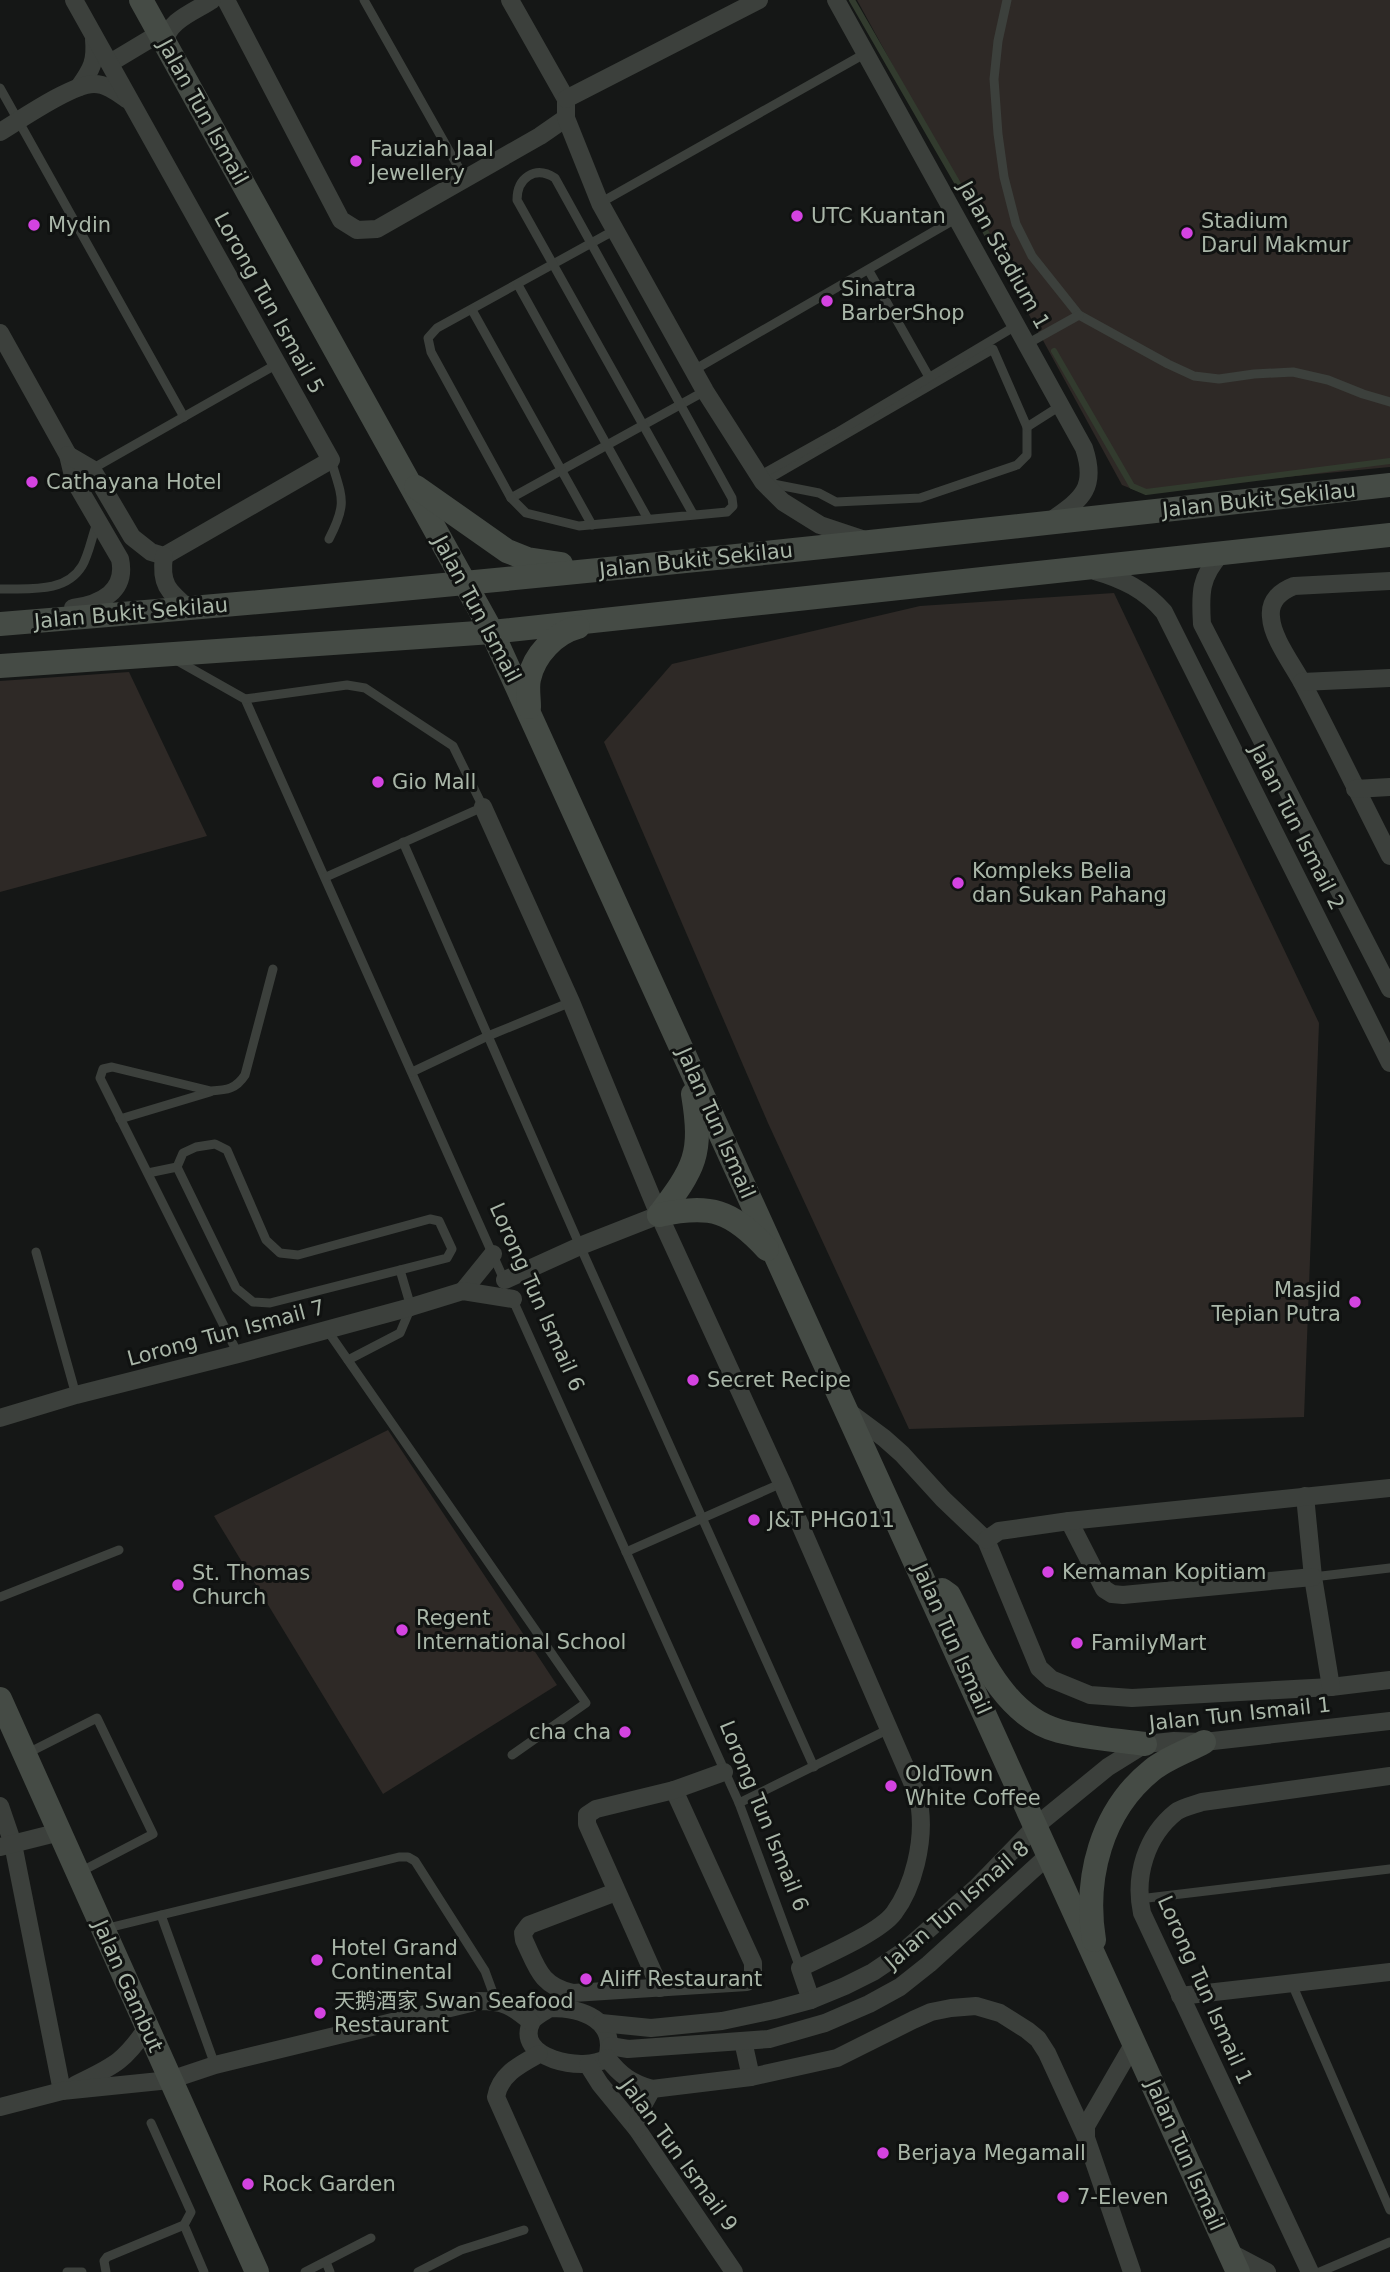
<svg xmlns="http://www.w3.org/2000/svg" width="1390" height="2272" viewBox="0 0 1390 2272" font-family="'DejaVu Sans','Noto Sans SC',sans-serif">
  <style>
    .pitch { fill: #2e2926 }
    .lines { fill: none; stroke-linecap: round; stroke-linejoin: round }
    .stream { stroke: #323b2e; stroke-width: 6 }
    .lane { stroke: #3c403c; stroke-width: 9 }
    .street { stroke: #3c403c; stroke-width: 18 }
    .secondary { stroke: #454b45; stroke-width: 24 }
    .poi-dot { fill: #d443e1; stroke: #101211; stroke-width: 2.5 }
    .labels { text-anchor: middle; stroke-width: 6; stroke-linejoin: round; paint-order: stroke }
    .street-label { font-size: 21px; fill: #a9b6a8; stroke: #101211 }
    .poi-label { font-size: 21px; fill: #a9b6a8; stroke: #101211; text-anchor: start }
  </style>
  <rect width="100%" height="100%" fill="#151716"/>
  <g class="pitch">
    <polygon points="857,0 1390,0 1390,467 1137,491 1122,485"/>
    <polygon points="1114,593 1319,1023 1304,1417 909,1429 768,1123 604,742 672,664 920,606"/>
    <polygon points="129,672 207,836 0,892 0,681"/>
    <polygon points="388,1430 557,1685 383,1794 214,1516"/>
  </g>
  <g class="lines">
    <g class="stream">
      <polyline points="852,0 1018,288"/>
      <polyline points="1054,351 1132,486 1146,492 1390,461"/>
    </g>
    <g class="lane">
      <polyline points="364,0 465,179"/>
      <polyline points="1007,0 998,41 994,79 998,134 1004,177 1016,224 1032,256 1079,315 1168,364 1194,376 1219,379 1254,374 1293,372 1328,380 1363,394 1390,402"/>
      <polyline points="0,88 184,417"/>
      <polyline points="600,203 866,53"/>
      <polyline points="615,230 437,328 428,338 431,352 511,498 705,391"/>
      <polyline points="869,271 929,377"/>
      <polyline points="518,285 648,519"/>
      <polyline points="472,310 592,525"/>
      <polyline points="1027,344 1079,315"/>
      <polygon points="993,349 1027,427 1027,455 1017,465 920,498 836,502 819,493 763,482"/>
      <polyline points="694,370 957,218"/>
      <polyline points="1027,427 1060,406"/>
      <polyline points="92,469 277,364"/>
      <polyline points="759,476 836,433 1017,325"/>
      <path d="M511,498L526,513L579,526L727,512L733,506L732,498L555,178C535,165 517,178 517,200L693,514"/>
      <path d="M329,539C348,502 342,498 331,460"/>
      <path d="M0,589C28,588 65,594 82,566C89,554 92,536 97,523"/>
      <polyline points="176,660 245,699 505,1282"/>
      <polyline points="245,699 347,685 365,688 453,746 483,807 326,877"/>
      <polyline points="403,842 580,1246 814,1767"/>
      <polyline points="412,1072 488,1036 571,1002"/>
      <polyline points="120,1119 210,1092"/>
      <polygon points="215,1144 227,1150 266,1240 280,1253 298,1255 430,1219 439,1221 452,1249 447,1258 270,1303 253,1302 236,1288 177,1167 183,1153 196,1147"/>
      <polyline points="148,1173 177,1167"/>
      <polyline points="36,1252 76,1395"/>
      <polyline points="512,1298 739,1803 800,1968"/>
      <polyline points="327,1330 586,1703 512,1755"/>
      <path d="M238,1354L100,1078L103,1069L112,1067L211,1091C227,1090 236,1089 245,1075L273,969"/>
      <polyline points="348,1360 400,1333 411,1307 400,1270"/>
      <polyline points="626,1552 782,1483"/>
      <polyline points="1313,1577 1390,1568"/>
      <polyline points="0,1597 119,1550"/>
      <polyline points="26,1754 97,1718 153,1834 80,1872"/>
      <polyline points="739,1803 889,1729"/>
      <polyline points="1139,1899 1390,1869"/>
      <polyline points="161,1915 399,1857 408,1857 415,1861 485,1971 496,2001"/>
      <polyline points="104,1929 161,1915 215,2065"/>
      <polyline points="1292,1984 1390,2210"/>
      <polyline points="184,2225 204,2272"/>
      <polyline points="326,2262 330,2272"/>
      <polyline points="67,2272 82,2272"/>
      <polyline points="106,2272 104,2261 107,2257 184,2225 191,2212 151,2123"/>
      <polyline points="305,2272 371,2238"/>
      <polyline points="418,2272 461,2250 524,2230"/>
      <polyline points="1320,2272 1390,2242"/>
    </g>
    <g class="street">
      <polyline points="226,0 341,220 357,230 377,229 540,136 566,118"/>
      <polyline points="510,0 566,99 566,118 600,203 705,391 763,482 783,502 820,525 865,540"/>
      <path d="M836,0L1084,448C1098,490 1080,500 1049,522"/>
      <path d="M165,43C166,21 196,11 212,0"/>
      <polyline points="110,63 160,33"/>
      <path d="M79,87C92,69 96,61 94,39"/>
      <polyline points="566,99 759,0"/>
      <path d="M0,132C20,120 72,84 94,84C107,84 118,93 128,100"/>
      <path d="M0,333L68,455L74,480L120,559C127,591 101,604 73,608"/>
      <polyline points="68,455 92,469 132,537 151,552 164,556 331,460 74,0"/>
      <path d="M1221,554C1200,577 1200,593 1202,624L1390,989"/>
      <path d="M164,556C160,584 168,591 188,608"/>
      <path d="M1095,571C1123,579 1145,590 1164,612L1390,1063"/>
      <path d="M1390,581L1294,586C1281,591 1269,600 1271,617C1272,638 1293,665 1303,684C1333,741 1361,799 1390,856"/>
      <polyline points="1302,682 1390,678"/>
      <polyline points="1355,789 1390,787"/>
      <path d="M483,807L571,1002L659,1215L782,1483L908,1773C913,1784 919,1797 920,1809C924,1842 914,1886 894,1913C879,1933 824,1956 800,1968L811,2000"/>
      <polyline points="505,1280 580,1246 659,1215"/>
      <polyline points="463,1291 493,1254"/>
      <polyline points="849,1412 884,1438 902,1454 943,1499 986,1540 1039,1668 1051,1679 1090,1695 1132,1698 1331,1687 1390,1680"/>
      <polyline points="0,1418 76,1395 238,1354 411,1307 463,1291 513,1299"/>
      <polyline points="1305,1496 1313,1577 1331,1687"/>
      <polyline points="1069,1521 1104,1589 1112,1594 1123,1595 1313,1577"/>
      <polyline points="986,1540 999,1531 1069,1521 1390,1488"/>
      <polyline points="0,1806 13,1844 62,2091"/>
      <polyline points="0,1847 60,1832"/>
      <path d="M616,1892L529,1925L523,1933L524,1940C537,1967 540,1986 573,1993L747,1982L753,1975V1963L674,1790"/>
      <polyline points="660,1988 587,1824 587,1815 596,1809 674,1790 724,1772"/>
      <polyline points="1180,1996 1390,1972"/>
      <path d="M550,2008C582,2008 618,2020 607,2058C585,2073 512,2059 532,2021C536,2015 544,2012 550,2008Z"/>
      <polyline points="601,2023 651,2028 722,2021 774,2010 811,2000 845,1986 873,1972 904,1951 977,1887 1037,1825 1108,1767 1145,1744 1174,1741 1204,1742 1390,1721"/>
      <polyline points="743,2041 751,2077"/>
      <polyline points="610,2046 628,2049 769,2039 825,2023 869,2004 900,1987 929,1964 1050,1854"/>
      <path d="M539,2054C521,2064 500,2074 496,2097L574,2272"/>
      <path d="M607,2058C620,2075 631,2083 652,2089"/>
      <polyline points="588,2065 600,2084 637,2129 734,2272"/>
      <path d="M75,2085C113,2066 122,2064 147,2028"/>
      <path d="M0,2107L62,2091L170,2080L215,2065L479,2001C504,2001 512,2006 531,2022"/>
      <polyline points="637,2129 640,2111 652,2089 751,2077 837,2058 913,2020 931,2012 951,2008 976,2006 1000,2013 1027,2030 1038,2039 1047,2053 1086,2138 1132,2272"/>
      <polyline points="1086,2138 1086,2126 1134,2043"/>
      <polyline points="1229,2252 1267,2272"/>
      <path d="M1310,2272L1142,1913C1134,1876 1146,1836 1176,1812C1183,1807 1194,1805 1202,1802L1390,1776"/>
    </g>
    <g class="secondary">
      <polyline points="141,0 492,632 1238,2272"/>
      <polyline points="416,487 507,551 527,559 561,564"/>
      <path d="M0,624C464,587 927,537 1390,485"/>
      <polyline points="0,666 492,632 1390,535"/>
      <path d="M529,707C529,698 527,687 529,679C534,655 555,633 578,627"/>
      <path d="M659,1215C695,1167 703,1155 693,1094"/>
      <path d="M659,1215C711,1204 731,1210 767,1249"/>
      <path d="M942,1590L949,1595C975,1644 1000,1715 1059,1731C1086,1738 1116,1740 1145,1744"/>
      <polyline points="0,1699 257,2272"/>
      <path d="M1094,1940C1084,1878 1101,1811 1152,1770C1167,1758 1188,1751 1204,1742"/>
    </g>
  </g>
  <g class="poi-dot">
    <circle cx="356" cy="161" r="7"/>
    <circle cx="797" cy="216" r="7"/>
    <circle cx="34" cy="225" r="7"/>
    <circle cx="1187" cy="233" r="7"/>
    <circle cx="827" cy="301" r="7"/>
    <circle cx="32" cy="482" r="7"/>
    <circle cx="378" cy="782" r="7"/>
    <circle cx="958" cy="883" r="7"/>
    <circle cx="1355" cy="1302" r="7"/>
    <circle cx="693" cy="1380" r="7"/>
    <circle cx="754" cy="1520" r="7"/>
    <circle cx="1048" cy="1572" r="7"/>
    <circle cx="178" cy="1585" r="7"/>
    <circle cx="402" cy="1630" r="7"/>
    <circle cx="1077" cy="1643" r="7"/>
    <circle cx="625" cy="1732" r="7"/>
    <circle cx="891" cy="1786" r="7"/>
    <circle cx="317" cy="1960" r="7"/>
    <circle cx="586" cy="1979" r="7"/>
    <circle cx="320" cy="2013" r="7"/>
    <circle cx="883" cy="2153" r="7"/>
    <circle cx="248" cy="2184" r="7"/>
    <circle cx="1063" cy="2197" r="7"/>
  </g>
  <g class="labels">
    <g class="street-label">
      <text transform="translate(203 112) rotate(61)" y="7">Jalan Tun Ismail</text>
      <text transform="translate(1004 255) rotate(61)" y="7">Jalan Stadium 1</text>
      <text transform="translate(269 303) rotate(61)" y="7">Lorong Tun Ismail 5</text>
      <text transform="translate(1259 500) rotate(-6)" y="7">Jalan Bukit Sekilau</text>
      <text transform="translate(696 560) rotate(-6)" y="7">Jalan Bukit Sekilau</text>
      <text transform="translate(477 609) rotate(62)" y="7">Jalan Tun Ismail</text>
      <text transform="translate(131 613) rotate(-5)" y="7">Jalan Bukit Sekilau</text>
      <text transform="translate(1297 827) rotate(63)" y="7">Jalan Tun Ismail 2</text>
      <text transform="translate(716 1123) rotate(66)" y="7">Jalan Tun Ismail</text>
      <text transform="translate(537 1297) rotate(66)" y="7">Lorong Tun Ismail 6</text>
      <text transform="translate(226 1333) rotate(-15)" y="7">Lorong Tun Ismail 7</text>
      <text transform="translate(952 1639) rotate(66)" y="7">Jalan Tun Ismail</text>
      <text transform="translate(1240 1714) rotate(-6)" y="7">Jalan Tun Ismail 1</text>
      <text transform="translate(764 1816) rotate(68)" y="7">Lorong Tun Ismail 6</text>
      <text transform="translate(957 1905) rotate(-41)" y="7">Jalan Tun Ismail 8</text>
      <text transform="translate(128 1986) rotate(66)" y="7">Jalan Gambut</text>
      <text transform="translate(1205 1990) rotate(66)" y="7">Lorong Tun Ismail 1</text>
      <text transform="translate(679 2155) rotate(54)" y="7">Jalan Tun Ismail 9</text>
      <text transform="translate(1185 2155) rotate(66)" y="7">Jalan Tun Ismail</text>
    </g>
    <g class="poi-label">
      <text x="370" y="156">Fauziah Jaal<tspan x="370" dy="24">Jewellery</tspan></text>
      <text x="811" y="223">UTC Kuantan</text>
      <text x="1201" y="228">Stadium<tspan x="1201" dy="24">Darul Makmur</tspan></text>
      <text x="48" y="232">Mydin</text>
      <text x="841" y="296">Sinatra<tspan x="841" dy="24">BarberShop</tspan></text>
      <text x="46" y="489">Cathayana Hotel</text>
      <text x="392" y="789">Gio Mall</text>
      <text x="972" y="878">Kompleks Belia<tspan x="972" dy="24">dan Sukan Pahang</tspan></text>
      <text x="1341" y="1297" text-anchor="end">Masjid<tspan x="1341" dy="24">Tepian Putra</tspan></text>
      <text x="707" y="1387">Secret Recipe</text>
      <text x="768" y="1527">J&amp;T PHG011</text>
      <text x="1062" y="1579">Kemaman Kopitiam</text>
      <text x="192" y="1580">St. Thomas<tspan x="192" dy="24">Church</tspan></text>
      <text x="416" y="1625">Regent<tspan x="416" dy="24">International School</tspan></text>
      <text x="1091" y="1650">FamilyMart</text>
      <text x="611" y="1739" text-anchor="end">cha cha</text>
      <text x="905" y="1781">OldTown<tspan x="905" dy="24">White Coffee</tspan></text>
      <text x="331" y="1955">Hotel Grand<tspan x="331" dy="24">Continental</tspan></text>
      <text x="600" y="1986">Aliff Restaurant</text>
      <text x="334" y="2008">天鹅酒家 Swan Seafood<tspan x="334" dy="24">Restaurant</tspan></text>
      <text x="897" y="2160">Berjaya Megamall</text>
      <text x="262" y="2191">Rock Garden</text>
      <text x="1077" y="2204">7-Eleven</text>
    </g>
  </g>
</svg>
